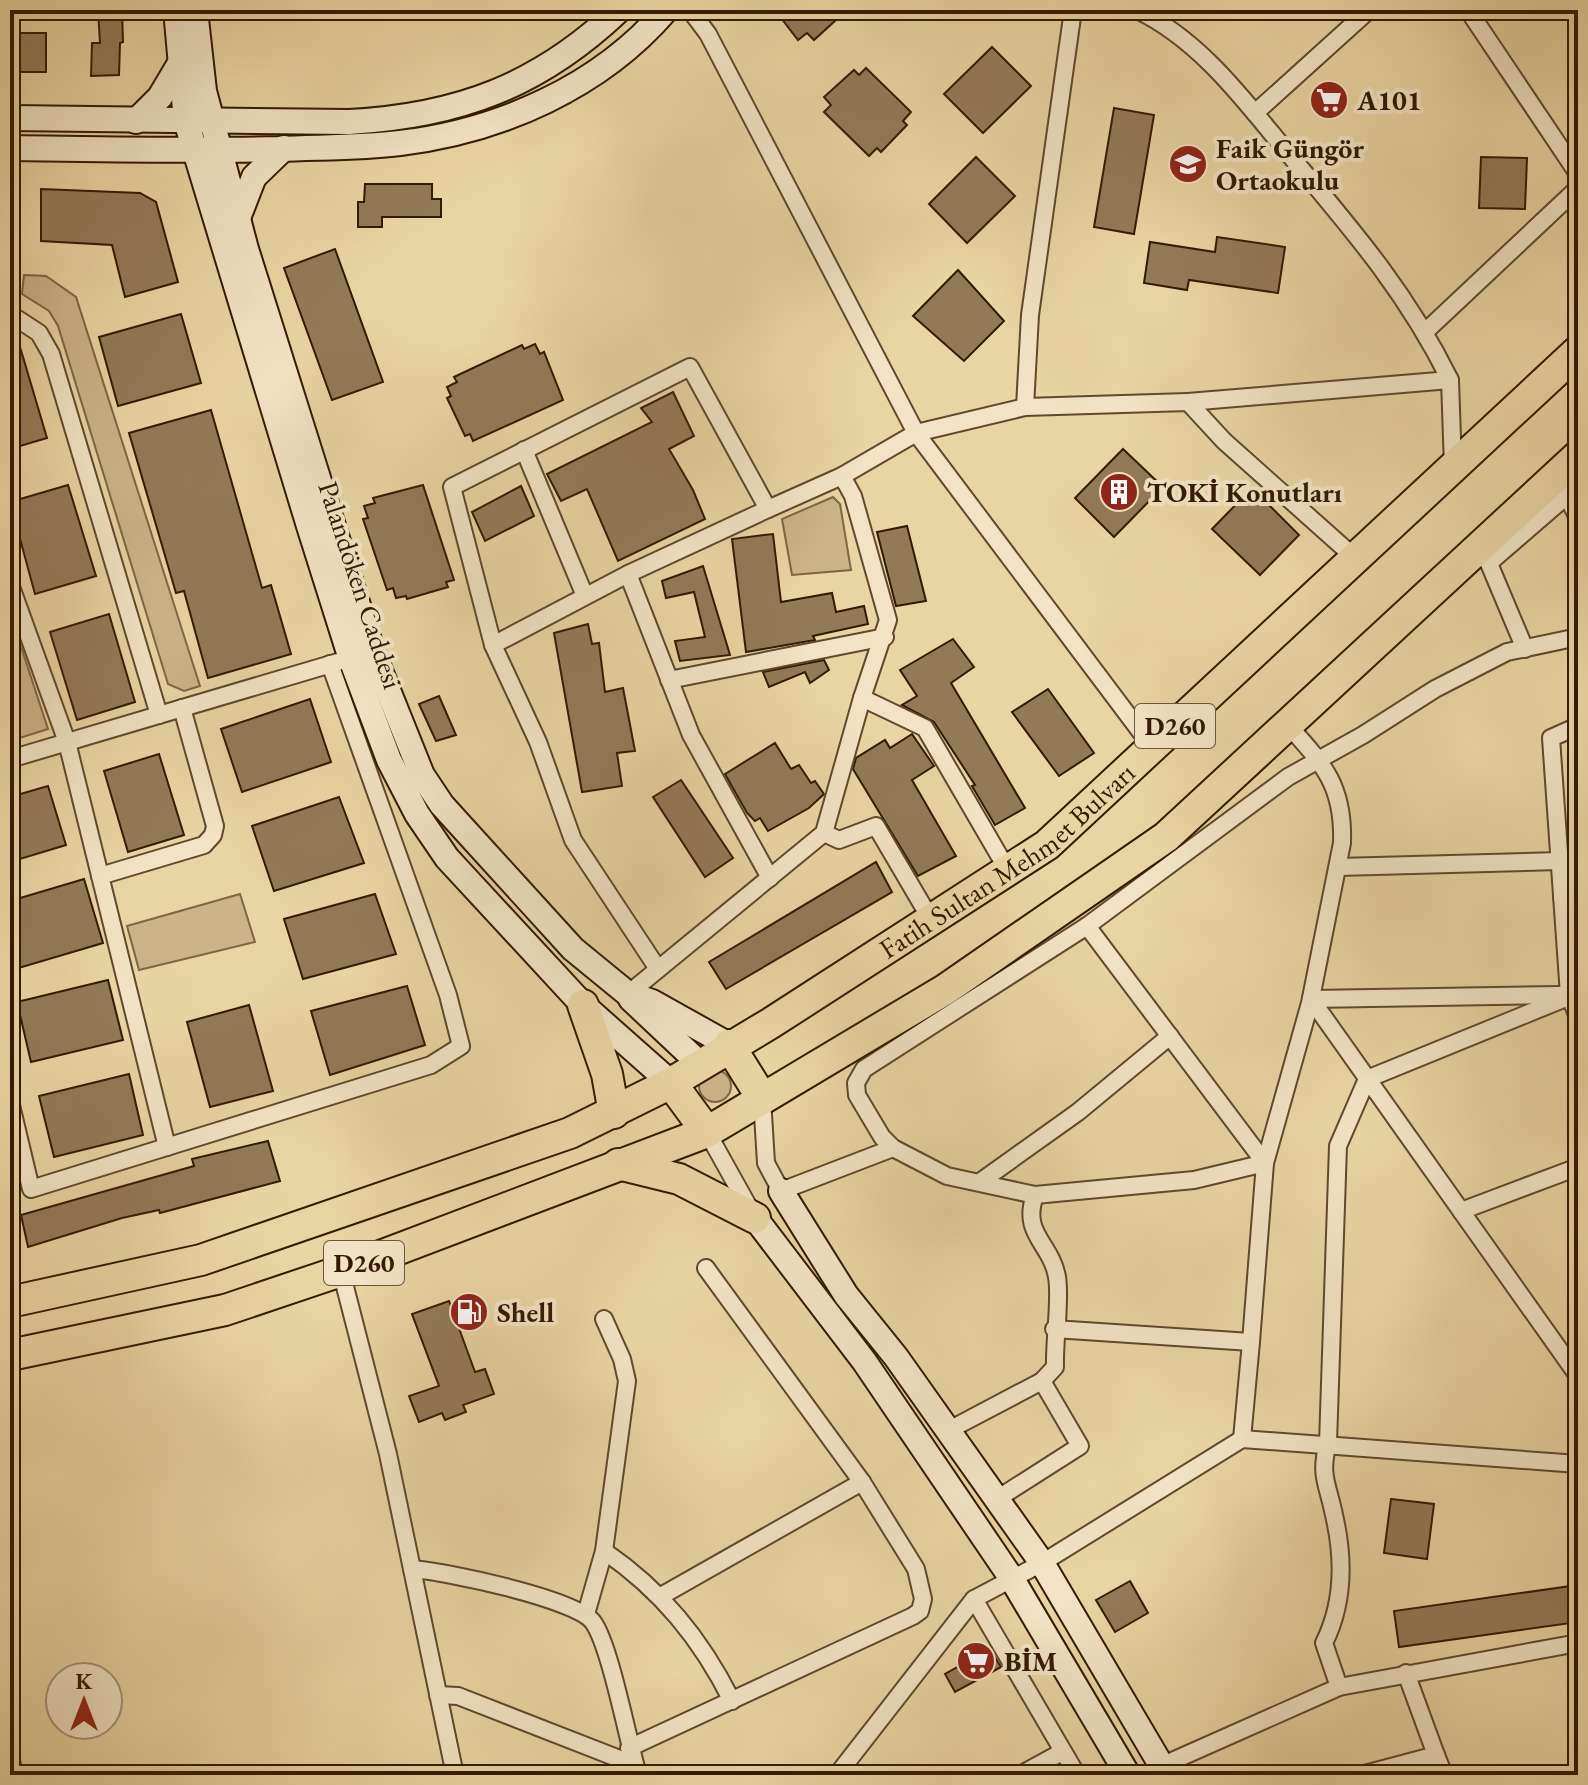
<svg xmlns="http://www.w3.org/2000/svg" width="1588" height="1785" viewBox="0 0 1588 1785" font-family="'EB Garamond',serif">
  <style>
    .green { fill: #cab488; stroke: #7e6646; stroke-width: 2 }
    .building { fill: #927a57; stroke: #331904; stroke-width: 2 }
    .lines { fill: none; stroke-linecap: round; stroke-linejoin: round }
    .street-casing { stroke: #60482c; stroke-width: 20 }
    .secondary-casing { stroke: #331904; stroke-width: 28 }
    .highway-casing { stroke: #331904; stroke-width: 34 }
    .street { stroke: #f1e3c3; stroke-width: 16 }
    .secondary { stroke: #f1e3c3; stroke-width: 24 }
    .highway { stroke: #e9d4a3; stroke-width: 30 }
    .labels { text-anchor: middle; stroke-width: 8; stroke-linejoin: round; paint-order: stroke }
    .shield { fill: #f1e3c3; stroke: #6c563d; stroke-width: 2 }
    .shield-label { font-size: 26px; font-weight: bold; fill: #331904 }
    .poi-label { font-size: 28px; font-weight: bold; fill: #331904; stroke: #f1e3c3; text-anchor: start }
    .street-label { font-size: 28px; fill: #331904; stroke: #f1e3c3 }
  </style>
  <rect width="100%" height="100%" fill="#e9d4a3"/>
  <filter id="stains"><feTurbulence type="fractalNoise" baseFrequency=".0025" numOctaves="4"/><feColorMatrix values="0 0 0 0 .2 0 0 0 0 .09 0 0 0 0 .02 0 0 0 .5 -.17"/></filter>
  <radialGradient id="worn" r=".72"><stop offset=".6" stop-color="#630" stop-opacity="0"/><stop offset="1" stop-color="#630" stop-opacity=".3"/></radialGradient>
  <g class="green">
    <polygon points="24,275 46,276 76,297 200,686 184,691 168,684 58,326 49,311 22,294"/>
    <polygon points="833,497 840,504 851,570 792,575 782,519"/>
    <polygon points="10,613 48,729 10,741"/>
    <polygon points="240,894 255,942 139,970 127,926"/>
    <circle cx="715" cy="1086" r="16"/>
  </g>
  <g class="building">
    <polygon points="98,10 122,10 123,42 120,43 119,75 91,76 92,43 100,43"/>
    <polygon points="775,10 847,10 814,40 807,33 798,40"/>
    <polygon points="12,33 46,33 46,72 10,72"/>
    <polygon points="992,47 1031,86 983,133 944,94"/>
    <polygon points="866,68 911,112 903,121 907,125 881,152 877,148 869,156 824,112 831,105 824,97 854,70 859,75"/>
    <polygon points="1114,108 1154,115 1134,234 1094,227"/>
    <polygon points="976,157 1015,196 967,243 929,204"/>
    <polygon points="1481,157 1527,158 1525,209 1479,208"/>
    <polygon points="365,184 432,184 432,199 441,199 441,217 382,217 382,227 358,227 358,202 364,202"/>
    <polygon points="41,189 140,193 156,202 178,282 125,297 112,245 41,241"/>
    <polygon points="1217,237 1285,247 1278,293 1189,280 1187,290 1144,283 1150,242 1215,252"/>
    <polygon points="335,249 383,382 332,400 284,268"/>
    <polygon points="958,270 1004,321 964,361 913,316"/>
    <polygon points="181,314 201,383 118,406 99,337"/>
    <polygon points="10,327 15,330 47,438 10,449"/>
    <polygon points="535,344 540,354 544,352 563,400 473,441 470,434 465,436 447,398 451,396 447,387 457,382 454,377 522,345 524,349"/>
    <polygon points="673,392 694,436 669,449 693,490 705,519 618,561 587,489 561,501 547,474 652,422 641,408"/>
    <polygon points="211,410 262,588 271,585 291,654 208,678 184,591 176,593 129,433"/>
    <polygon points="1123,449 1163,487 1114,537 1075,498"/>
    <polygon points="68,485 96,576 35,594 10,502"/>
    <polygon points="423,485 454,580 446,582 448,587 407,599 406,596 396,598 393,588 387,590 363,519 368,518 364,506 375,503 373,498"/>
    <polygon points="521,486 534,516 485,541 472,512"/>
    <polygon points="1252,488 1299,535 1260,575 1212,529"/>
    <polygon points="907,526 926,601 896,606 877,532"/>
    <polygon points="773,534 781,602 832,593 836,612 864,606 868,624 813,636 815,640 746,652 732,539"/>
    <polygon points="703,566 730,655 680,661 675,641 705,637 694,592 666,598 662,581"/>
    <polygon points="109,614 135,702 77,720 50,632"/>
    <polygon points="588,624 592,644 599,643 605,692 623,688 635,751 617,753 622,786 582,792 554,633"/>
    <polygon points="953,639 974,667 951,683 1025,808 995,825 972,786 975,785 934,722 902,705 917,696 900,670"/>
    <polygon points="824,660 829,670 810,683 805,672 769,687 763,672"/>
    <polygon points="1048,689 1094,753 1059,776 1012,712"/>
    <polygon points="439,696 456,735 436,741 419,704"/>
    <polygon points="310,699 331,762 242,792 221,729"/>
    <polygon points="912,734 934,766 912,780 956,856 918,876 853,769 856,758 885,740 890,748"/>
    <polygon points="775,743 791,769 799,765 811,783 815,781 824,794 809,808 768,831 760,818 755,821 747,813 725,774"/>
    <polygon points="159,754 184,835 128,852 104,771"/>
    <polygon points="681,780 733,858 705,877 653,797"/>
    <polygon points="48,786 66,845 10,862 10,797"/>
    <polygon points="339,797 364,863 274,891 252,826"/>
    <polygon points="876,862 892,892 726,989 709,962"/>
    <polygon points="84,879 103,943 12,970 10,901"/>
    <polygon points="375,894 396,954 303,979 284,919"/>
    <polygon points="108,980 123,1040 31,1062 17,1002"/>
    <polygon points="407,986 425,1045 330,1075 311,1011"/>
    <polygon points="249,1005 273,1091 210,1107 187,1022"/>
    <polygon points="129,1074 143,1135 54,1157 39,1096"/>
    <polygon points="268,1141 280,1181 160,1213 159,1210 122,1218 28,1247 21,1215 194,1166 192,1159"/>
    <polygon points="449,1301 475,1372 485,1369 494,1394 463,1405 466,1412 445,1420 442,1413 419,1422 409,1396 439,1386 412,1314"/>
    <polygon points="1391,1499 1434,1504 1427,1559 1384,1553"/>
    <polygon points="1130,1581 1148,1613 1115,1632 1096,1600"/>
    <polygon points="1578,1585 1578,1622 1399,1647 1394,1611"/>
    <polygon points="990,1649 1001,1667 955,1692 945,1674"/>
  </g>
  <g class="lines">
    <defs>
      <g id="street">
        <polyline points="690,10 708,34 916,433 1152,747"/>
        <path d="M1137,10C1200,40 1244,100 1287,152C1350,227 1406,291 1450,380"/>
        <polyline points="1468,10 1578,174"/>
        <polyline points="1255,113 1369,10"/>
        <polyline points="10,314 39,333 51,354 159,715"/>
        <polyline points="1426,331 1578,188"/>
        <polyline points="1188,402 1450,380 1453,467"/>
        <polyline points="1025,407 1030,315 1073,10"/>
        <polyline points="524,450 585,596"/>
        <polyline points="1563,488 1578,518"/>
        <polyline points="1485,554 1525,649"/>
        <polyline points="1489,563 1578,486"/>
        <polyline points="628,574 691,735 770,878"/>
        <polyline points="10,584 67,742 167,1147"/>
        <polyline points="493,645 628,574 768,509"/>
        <polyline points="669,680 885,637"/>
        <polyline points="862,698 925,728 1007,869"/>
        <polyline points="1578,726 1551,738 1569,995 1578,1017"/>
        <polyline points="10,759 338,662"/>
        <polyline points="824,833 839,840 876,826 930,918"/>
        <polyline points="1338,867 1559,861"/>
        <polyline points="100,876 204,845 213,835 215,826 182,708"/>
        <polyline points="1562,897 1578,890"/>
        <polyline points="1087,926 1265,1163"/>
        <polyline points="658,969 573,840 538,742 493,645 452,487 690,367 768,509 842,476 916,433 1025,407 1188,402 1224,441 1354,557"/>
        <polyline points="628,994 824,833 862,698 888,620 853,496 842,476"/>
        <polyline points="1311,999 1578,1376"/>
        <polyline points="1311,999 1561,995"/>
        <polyline points="762,1098 766,1163 781,1191 893,1148"/>
        <polyline points="10,1101 31,1189 431,1065 461,1046 448,995 330,664"/>
        <polyline points="707,1132 751,1211"/>
        <polyline points="1265,1163 1194,1180 1035,1195 947,1176 893,1148 882,1137 857,1095 856,1083 864,1069 1087,926 1288,777 1363,735 1435,689 1507,652 1578,637"/>
        <polyline points="980,1182 1078,1112 1170,1036"/>
        <polyline points="1461,1211 1578,1167"/>
        <polyline points="341,1271 388,1454 455,1775"/>
        <path d="M1054,1329L1251,1342L1265,1163L1310,1003L1342,843C1344,786 1324,765 1287,724"/>
        <path d="M949,1430L1042,1381L1055,1367C1054,1342 1061,1299 1057,1277C1051,1243 1021,1234 1035,1195"/>
        <polyline points="1242,1439 1251,1342"/>
        <polyline points="997,1499 1080,1446 1042,1381"/>
        <path d="M604,1551C661,1590 701,1639 732,1701"/>
        <path d="M412,1569C443,1571 577,1599 593,1622C610,1645 628,1741 638,1775"/>
        <polyline points="661,1596 862,1482"/>
        <polyline points="974,1599 1042,1563 1242,1439 1578,1464"/>
        <polyline points="586,1614 604,1551 627,1381 622,1359 604,1319"/>
        <path d="M1339,1687L1324,1643C1344,1603 1344,1558 1334,1515C1328,1484 1319,1476 1328,1443L1338,1146L1367,1079L1578,993"/>
        <polyline points="438,1695 458,1696 635,1765"/>
        <polyline points="629,1748 913,1616 920,1611 923,1599 916,1569 862,1482 706,1268"/>
        <polyline points="1436,1755 1444,1775"/>
        <polyline points="10,1756 14,1775"/>
        <polyline points="1161,1766 1339,1687 1578,1643"/>
        <polyline points="837,1775 974,1599 1077,1775"/>
        <polyline points="1020,1775 1062,1752"/>
        <polyline points="1361,1775 1436,1755 1406,1673"/>
      </g>
      <g id="secondary">
        <polyline points="176,10 186,121 309,526 351,659 389,760 417,814 447,858 583,1005 671,1083"/>
        <polyline points="195,10 204,91 246,249 373,653 422,775 442,805 573,949 628,994 652,1002 729,1045"/>
        <path d="M10,118L349,122C458,116 539,86 619,10"/>
        <polyline points="136,121 160,97 179,65"/>
        <path d="M10,148C99,149 189,151 278,149C319,147 359,148 400,143C500,131 600,87 666,10"/>
        <polyline points="238,218 254,177 284,148"/>
        <polyline points="631,999 699,1063"/>
        <polyline points="781,1191 846,1295 896,1357 1042,1563 1167,1775"/>
        <polyline points="755,1218 864,1361 1012,1579 1128,1775"/>
      </g>
      <g id="highway">
        <polyline points="583,1005 607,1074 614,1113"/>
        <polyline points="729,1045 762,1098"/>
        <polyline points="671,1083 707,1132"/>
        <polyline points="618,1164 679,1179 755,1218"/>
        <path id="s1" d="M10,1302L201,1260L570,1133L671,1083L771,1023L1047,845L1578,351"/>
        <polyline points="10,1355 225,1310 341,1271 707,1132 946,989 1166,837 1578,456"/>
      </g>
    </defs>
    <use href="#street" class="street-casing"/>
    <use href="#secondary" class="secondary-casing"/>
    <use href="#highway" class="highway-casing"/>
    <use href="#street" class="street"/>
    <use href="#secondary" class="secondary"/>
    <use href="#highway" class="highway"/>
  </g>
  <defs>
    <symbol id="supermarket-disc" viewBox="-11 -11 22 22"><circle r="9.5" fill="#8f2418" stroke="#f1e3c3"/><path d="M-6-5.5h2.5l.6 2H6L4.5 2H-2.5L-4.4-4H-6ZM-1.5 3.2a1.3 1.3 0 1 0 .1 0ZM3 3.2a1.3 1.3 0 1 0 .1 0Z" fill="#fff"/></symbol>
    <symbol id="school-disc" viewBox="-11 -11 22 22"><circle r="9.5" fill="#8f2418" stroke="#f1e3c3"/><path d="M0-5L7-2L0 1L-7-2ZM-4 1L0 2.5L4 1V4Q0 6-4 4Z" fill="#fff"/></symbol>
    <symbol id="building-disc" viewBox="-11 -11 22 22"><circle r="9.5" fill="#8f2418" stroke="#f1e3c3"/><path d="M-4-6H4V6H1V3H-1V6H-4ZM-2.5-4.3h1.7v1.8h-1.7ZM.8-4.3h1.7v1.8H.8ZM-2.5-1h1.7V.8h-1.7ZM.8-1h1.7V.8H.8Z" fill="#fff"/></symbol>
    <symbol id="fuel-disc" viewBox="-11 -11 22 22"><circle r="9.5" fill="#8f2418" stroke="#f1e3c3"/><path d="M-5.5-6h7V0h2V4h1.3V-2.5L3-4.5l.8-.8L6-3V5H2.5V1h-1V6h-7ZM-4.2-4.7v3.2H.2V-4.7Z" fill="#fff"/></symbol>
  </defs>
  <g fill-rule="evenodd">
    <use href="#supermarket-disc" x="1307" y="78" width="44" height="44"/>
    <use href="#school-disc" x="1166" y="142" width="44" height="44"/>
    <use href="#building-disc" x="1097" y="470" width="44" height="44"/>
    <use href="#fuel-disc" x="447" y="1290" width="44" height="44"/>
    <use href="#supermarket-disc" x="954" y="1639" width="44" height="44"/>
  </g>
  <g class="labels">
    <g class="shield">
      <rect x="1135" y="704" width="80" height="44" rx="6"/>
      <rect x="324" y="1241" width="80" height="44" rx="6"/>
    </g>
    <g class="shield-label">
      <text x="1175" y="735">D260</text>
      <text x="364" y="1272">D260</text>
    </g>
    <g class="poi-label">
      <text x="1357" y="110">A101</text>
      <text x="1216" y="158">Faik Güngör<tspan x="1216" dy="32">Ortaokulu</tspan></text>
      <text x="1147" y="502">TOKİ Konutları</text>
      <text x="497" y="1322">Shell</text>
      <text x="1004" y="1671">BİM</text>
    </g>
    <g class="street-label">
      <text transform="translate(361 585) rotate(72)" y="10">Palandöken Caddesi</text>
      <text dy="10" stroke="none"><textPath href="#s1" startOffset="1102">Fatih Sultan Mehmet Bulvarı</textPath></text>
    </g>
  </g>
  <rect width="1588" height="1785" fill="none" stroke="#e9d4a3" stroke-width="40"/>
  <rect x="12" y="12" width="1564" height="1761" fill="none" stroke="#331904" stroke-width="4"/>
  <rect x="20" y="20" width="1548" height="1745" fill="none" stroke="#331904" stroke-width="2"/>
  <g transform="translate(84 1701)"><circle r="38" fill="#f1e3c3" stroke="#a59277" stroke-width="2"/>
  <path d="M0-6L14 30L0 20L-14 30Z" fill="#8f2418"/>
  <text y="-12" font-size="22" font-weight="bold" text-anchor="middle" fill="#331904">K</text>
  </g>
  <rect width="100%" height="100%" filter="url(#stains)"/>
  <rect width="100%" height="100%" fill="url(#worn)"/>
</svg>
